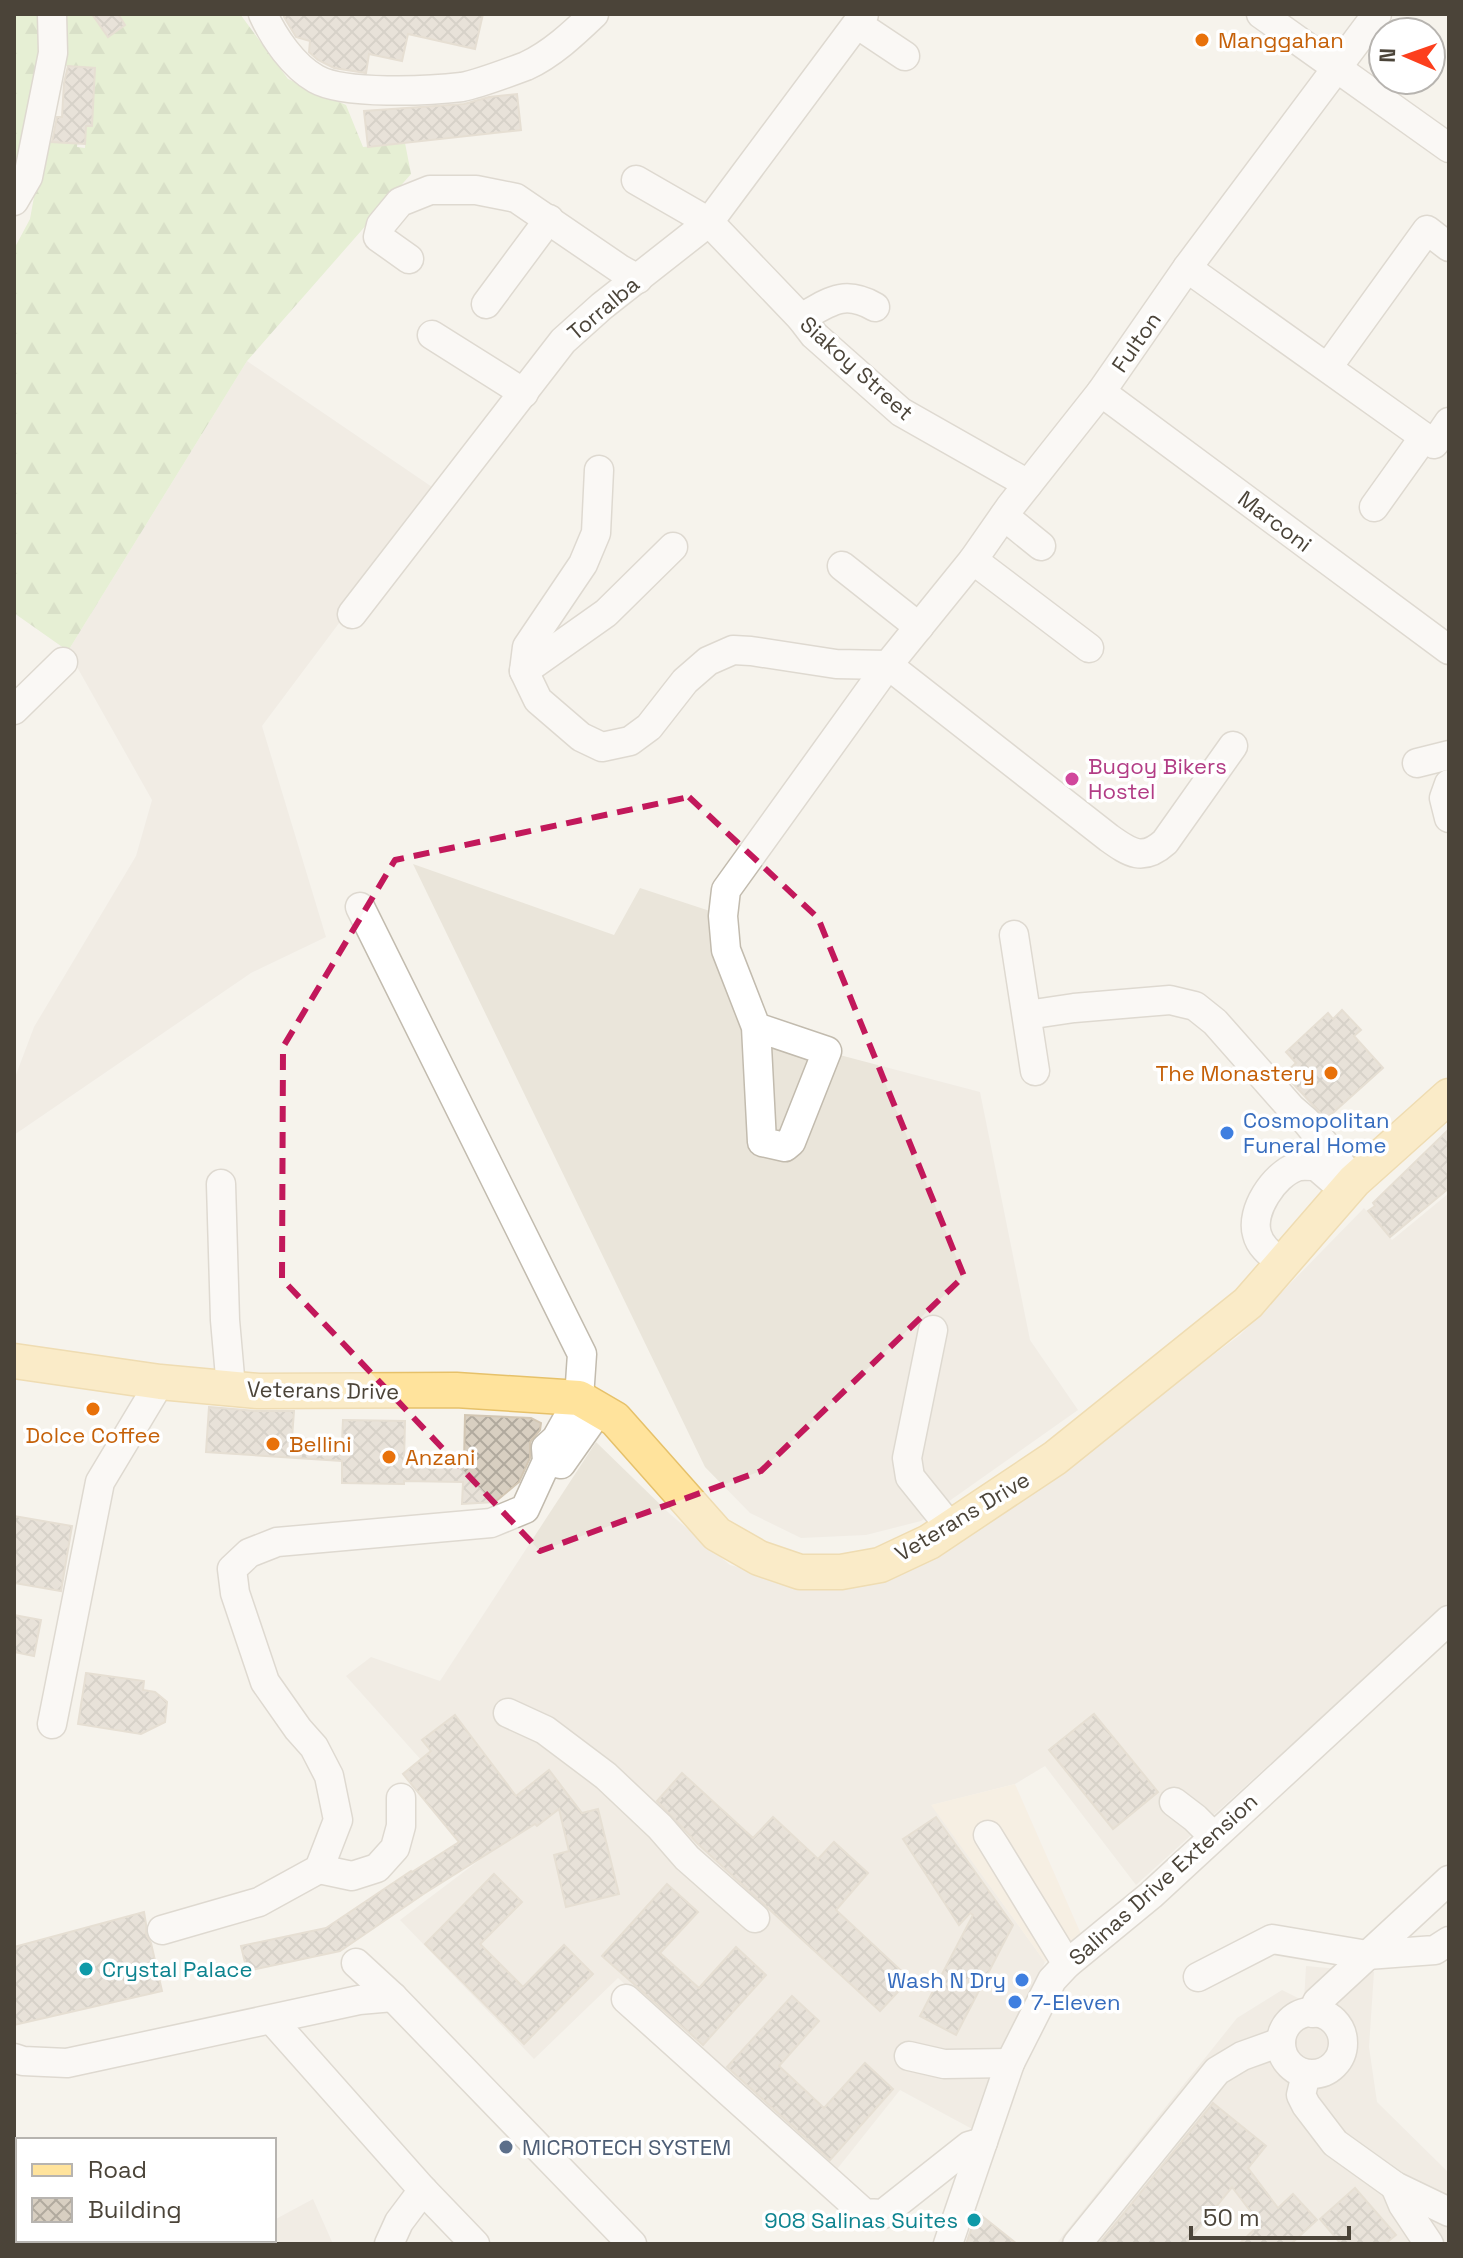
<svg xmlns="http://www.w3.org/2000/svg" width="1463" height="2258" viewBox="0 0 1463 2258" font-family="'Space Grotesk',sans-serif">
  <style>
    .residential { fill: #eae5da }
    .commercial { fill: #f7ead8 }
    .forest { fill: url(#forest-firs) }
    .building { fill: url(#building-cross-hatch); stroke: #d3c7b4; stroke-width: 2 }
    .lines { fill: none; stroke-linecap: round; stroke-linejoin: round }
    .minor-casing { stroke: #c2bbae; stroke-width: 31 }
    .major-casing { stroke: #e6c16a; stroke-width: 37 }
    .minor { stroke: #fff; stroke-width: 28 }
    .major { stroke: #ffe39c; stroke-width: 34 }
    .marked { fill: none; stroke: #c2185b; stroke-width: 6; stroke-dasharray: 16 10; stroke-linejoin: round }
    .food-dot { fill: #e8710a; stroke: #fff; stroke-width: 3 }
    .hotel-dot { fill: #d1479c; stroke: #fff; stroke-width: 3 }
    .shop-dot { fill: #3f7fe0; stroke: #fff; stroke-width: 3 }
    .culture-dot { fill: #0f9aa8; stroke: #fff; stroke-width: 3 }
    .service-dot { fill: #5c6f8a; stroke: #fff; stroke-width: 3 }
    .labels { text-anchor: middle; stroke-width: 7; stroke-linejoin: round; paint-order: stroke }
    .food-label { font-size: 22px; fill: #c56008; stroke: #fff; text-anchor: start }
    .street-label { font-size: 22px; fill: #4b4439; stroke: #fff }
    .hotel-label { font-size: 22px; fill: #b23c85; stroke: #fff; text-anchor: start }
    .shop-label { font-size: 22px; fill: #366cbe; stroke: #fff; text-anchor: start }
    .culture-label { font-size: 22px; fill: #0d838f; stroke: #fff; text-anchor: start }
    .service-label { font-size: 22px; fill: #4e5e75; stroke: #fff; text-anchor: start }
  </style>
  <defs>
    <pattern id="forest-firs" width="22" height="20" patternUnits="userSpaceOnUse" patternTransform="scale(2)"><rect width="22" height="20" fill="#d2eab5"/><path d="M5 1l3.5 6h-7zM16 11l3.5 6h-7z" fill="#b6ca9c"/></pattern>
    <pattern id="building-cross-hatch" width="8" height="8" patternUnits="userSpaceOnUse" patternTransform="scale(2)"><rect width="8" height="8" fill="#d8cfc1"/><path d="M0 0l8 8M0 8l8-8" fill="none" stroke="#b1aa9e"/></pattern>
  </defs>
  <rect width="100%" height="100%" fill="#f6f3ec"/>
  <g class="residential">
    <polygon points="247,361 438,491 262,726 326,937 251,973 14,1135 14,1080 34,1027 136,856 152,800 68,651"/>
    <polygon points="413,864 614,935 640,888 716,913 749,1031 980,1092 1030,1340 1078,1410 921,1521 866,1535 801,1538 750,1513 705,1467"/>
    <polygon points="1449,1193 1449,1602 1136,1885 1045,1766 1015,1784 932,1805 1045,1962 974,2130 900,2090 834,2173 618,1978 534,2059 400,1920 498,1846 346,1676 371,1657 440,1681 596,1442 670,1514 730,1565 804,1584 973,1533 1240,1335 1364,1208 1392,1240"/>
    <polygon points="1306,1966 1374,1972 1369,2047 1377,2102 1449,2173 1449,2244 1056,2244 1237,2018 1282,1990 1304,2001"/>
    <polygon points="313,2199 333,2244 231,2244 239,2240 274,2240 274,2220"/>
  </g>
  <polygon class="commercial" points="1015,1784 1081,1934 1045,1962 931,1805"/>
  <g class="forest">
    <polygon points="14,14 38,14 38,56 21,168 14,183"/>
    <polygon points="62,14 92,14 108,37 125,25 119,14 240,14 288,79 346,105 363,147 405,143 411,174 247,361 68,651 14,613 14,249 30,219 44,142 64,142 79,125 77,147 85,148 86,126 92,126 95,68 61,66"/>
  </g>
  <g class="building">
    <polygon points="92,14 118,14 125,25 108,37"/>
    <polygon points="284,14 483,14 475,49 408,34 402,61 369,54 366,73 334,68 318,60 309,52 310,41 296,37 284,17"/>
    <polygon points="68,66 95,68 92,126 86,126 85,144 52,142 57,117 62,117 64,83"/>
    <polygon points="517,94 521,130 368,147 364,111 464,104 489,97"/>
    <polygon points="1342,1010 1361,1030 1354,1036 1383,1068 1326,1119 1284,1074 1296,1063 1286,1052 1328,1013 1333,1019"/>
    <polygon points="1449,1129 1449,1188 1390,1237 1368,1211 1375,1206 1373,1203"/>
    <polygon points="209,1407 256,1411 294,1411 292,1438 342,1441 343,1420 405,1421 404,1462 464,1463 465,1415 531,1418 541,1423 540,1430 530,1442 530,1458 519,1482 495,1502 462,1504 463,1482 404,1481 404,1484 342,1483 342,1461 206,1452"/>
    <polygon points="14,1516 72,1526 61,1591 14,1583"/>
    <polygon points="14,1615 41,1620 34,1656 14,1652"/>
    <polygon points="86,1673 144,1681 143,1690 155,1692 167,1702 165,1722 141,1734 78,1724"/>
    <polygon points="1094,1714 1158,1792 1113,1829 1049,1750"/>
    <polygon points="455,1715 516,1796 549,1770 582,1813 598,1809 619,1894 566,1907 554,1855 569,1851 559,1809 537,1826 535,1824 425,1893 340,1951 247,1971 241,1946 326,1928 411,1871 412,1872 459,1842 403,1774 431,1751 422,1740"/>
    <polygon points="682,1773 753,1838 773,1817 818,1859 834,1842 868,1873 836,1910 910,1979 880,2011 698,1844 657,1801"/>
    <polygon points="936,1817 1013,1925 956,2035 920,2016 973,1915 970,1913 959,1925 903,1839"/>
    <polygon points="494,1874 522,1902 480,1944 523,1987 564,1945 593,1974 524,2044 425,1944"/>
    <polygon points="667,1884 698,1912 660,1953 699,1988 736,1947 766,1975 703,2045 602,1956"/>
    <polygon points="144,1912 146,1924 146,1934 151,1943 162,1991 14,2025 14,1947"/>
    <polygon points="792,1996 819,2021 779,2066 824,2108 865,2063 893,2089 830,2160 727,2067"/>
    <polygon points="1213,2103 1266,2146 1248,2168 1278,2208 1293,2194 1317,2220 1291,2244 1239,2244 1260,2224 1232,2187 1186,2244 1099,2244"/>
    <polygon points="1355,2188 1396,2235 1385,2244 1341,2244 1320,2219"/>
    <polygon points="977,2212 1017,2244 966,2244"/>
  </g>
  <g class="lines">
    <defs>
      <g id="minor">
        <path d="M263,14C274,38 293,66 316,79C344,95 429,91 462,87C478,84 510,72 526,66C552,54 574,33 594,14"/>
        <polyline points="1261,14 1449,148"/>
        <polyline points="857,24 905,56"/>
        <polyline points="636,180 709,222 801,318 814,335 901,412 1028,484"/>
        <polyline points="14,201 28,177 53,53 52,14"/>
        <polyline points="409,259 378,237 381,225 400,202 430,190 476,190 516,198 620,269 638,279"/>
        <polyline points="1187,268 1434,444 1449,422"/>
        <polyline points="486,304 549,219"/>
        <path d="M801,318C829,302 844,289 875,307"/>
        <polyline points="432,335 524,393"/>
        <polyline points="1328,367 1427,230 1449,247"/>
        <polyline points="1101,392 1449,650"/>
        <path d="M599,470L596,533L583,564L527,647L524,671L538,700L581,737L602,747L630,741L649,727L685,681L708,661L733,650L751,651L836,664L888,665L1109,838C1130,853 1143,862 1165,842L1233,746"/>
        <polyline points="1374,507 1424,437"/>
        <polyline points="1004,516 1041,546"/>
        <polyline points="973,560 1089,648"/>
        <polyline points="842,566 919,627"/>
        <polyline points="352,614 563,341 602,306 709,222 864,14"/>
        <polyline points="524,671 606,613 673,547"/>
        <polyline points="14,710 63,662"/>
        <polyline points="1417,763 1449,755"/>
        <polyline points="1449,784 1444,798 1449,818"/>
        <polyline points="1014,935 1035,1071"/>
        <polyline points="1027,1015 1074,1008 1170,1000 1195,1006 1215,1022 1291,1108 1306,1121 1354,1181"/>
        <polyline points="756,1027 827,1051 791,1142 785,1147 762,1142 756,1027 726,950 723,916 726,890 888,665 973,560 1010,507 1101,392 1187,268 1377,14"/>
        <polyline points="221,1184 225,1320 231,1388"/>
        <path d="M1282,1263C1272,1255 1260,1247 1257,1234C1250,1211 1274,1175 1296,1167C1301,1165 1310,1166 1316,1166L1345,1191"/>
        <polyline points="933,1330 907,1458 910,1477 951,1528"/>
        <polyline points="547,1461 561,1464 599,1410"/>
        <polyline points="508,1713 545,1730 606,1776 660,1827 687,1858 755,1918"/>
        <polyline points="52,1724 100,1482 160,1382"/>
        <polyline points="1174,1802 1195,1818 1213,1836"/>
        <polyline points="988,1835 1067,1964"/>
        <polyline points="319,1869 352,1876 377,1868 395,1848 401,1826 401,1798"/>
        <polyline points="162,1930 259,1902 319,1869 338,1820 329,1776 314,1747 298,1729 265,1682 235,1593 232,1569 249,1553 277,1542 491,1523 525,1509 547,1461 546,1448 556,1439 579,1398 582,1354 360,907"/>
        <polyline points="356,1963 393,1997 632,2244"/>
        <polyline points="1198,1977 1272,1939 1367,1955 1435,1950 1449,1941"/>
        <polyline points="626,1999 864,2213 883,2214 969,2146 983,2142"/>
        <circle cx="1312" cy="2043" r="31"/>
        <polyline points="1313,2013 1317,2002 1449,1880"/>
        <polyline points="272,2020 423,2190 475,2244"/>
        <polyline points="909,2056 944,2064 1010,2063"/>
        <polyline points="14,2058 23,2061 67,2063 359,2000 393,1997"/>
        <polyline points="1306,2074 1301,2095 1306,2105 1335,2143 1395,2186 1449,2212"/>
        <polyline points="1395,2186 1403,2205 1429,2244"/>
        <polyline points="389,2244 399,2222 423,2190"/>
        <polyline points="948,2244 1010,2063 1052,1980 1067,1964 1151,1895 1449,1620"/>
        <polyline points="1077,2244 1217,2071 1242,2056 1281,2042"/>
      </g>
      <polyline id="major" points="14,1361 160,1382 258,1391 456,1390 579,1398 615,1419 717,1534 759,1558 800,1572 841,1572 880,1565 929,1542 1055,1458 1248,1303 1354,1181 1449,1096"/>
    </defs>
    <use href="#minor" class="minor-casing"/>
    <use href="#major" class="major-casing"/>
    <use href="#minor" class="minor"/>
    <use href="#major" class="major"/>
  </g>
  <path d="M0 0H1463V2258H0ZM689,797L818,918L964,1276L761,1471L540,1551L282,1279L283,1047L395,860Z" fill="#f6f3ec" fill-opacity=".55" fill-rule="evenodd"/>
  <path class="marked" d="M689,797L818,918L964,1276L761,1471L540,1551L282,1279L283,1047L395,860Z"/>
  <g class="food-dot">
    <circle cx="1202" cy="40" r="8"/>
    <circle cx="1331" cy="1073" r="8"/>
    <circle cx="93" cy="1409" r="8"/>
    <circle cx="273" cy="1444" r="8"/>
    <circle cx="389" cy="1457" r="8"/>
  </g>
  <circle class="hotel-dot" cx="1072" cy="779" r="8"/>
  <g class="shop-dot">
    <circle cx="1227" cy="1133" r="8"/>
    <circle cx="1022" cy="1980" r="8"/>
    <circle cx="1015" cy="2002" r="8"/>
  </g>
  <g class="culture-dot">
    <circle cx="86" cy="1969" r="8"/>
    <circle cx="974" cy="2220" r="8"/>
  </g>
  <circle class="service-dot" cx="506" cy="2147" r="8"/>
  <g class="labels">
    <g class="food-label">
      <text x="1218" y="48">Manggahan</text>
      <text x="1315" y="1081" text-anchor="end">The Monastery</text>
      <text x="93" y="1443" text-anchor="middle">Dolce Coffee</text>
      <text x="289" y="1452">Bellini</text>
      <text x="405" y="1465">Anzani</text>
    </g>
    <g class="street-label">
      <text transform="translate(603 308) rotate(-40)" y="8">Torralba</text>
      <text transform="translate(1136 342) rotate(-55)" y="8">Fulton</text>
      <text transform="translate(857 368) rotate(42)" y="8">Siakoy Street</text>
      <text transform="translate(1275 521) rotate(37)" y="8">Marconi</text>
      <text transform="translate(323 1390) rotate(1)" y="8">Veterans Drive</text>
      <text transform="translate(962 1516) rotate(-31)" y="8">Veterans Drive</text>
      <text transform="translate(1163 1879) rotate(-42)" y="8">Salinas Drive Extension</text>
    </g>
    <g class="hotel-label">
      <text x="1088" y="774">Bugoy Bikers<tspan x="1088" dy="25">Hostel</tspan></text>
    </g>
    <g class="shop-label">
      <text x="1243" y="1128">Cosmopolitan<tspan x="1243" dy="25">Funeral Home</tspan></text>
      <text x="1006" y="1988" text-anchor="end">Wash N Dry</text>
      <text x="1031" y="2010">7-Eleven</text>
    </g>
    <g class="culture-label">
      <text x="102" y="1977">Crystal Palace</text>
      <text x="958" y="2228" text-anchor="end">908 Salinas Suites</text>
    </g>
    <g class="service-label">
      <text x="522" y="2155">MICROTECH SYSTEM</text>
    </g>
  </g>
  <rect width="1463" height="2258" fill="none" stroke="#4b4439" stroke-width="32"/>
  <rect x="16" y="2138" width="260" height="104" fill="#ffffff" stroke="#b7b4b0" stroke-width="2"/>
  <rect x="32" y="2164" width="40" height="12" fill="#ffe39c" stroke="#b7b4b0" stroke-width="2"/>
  <text x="88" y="2178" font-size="24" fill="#4b4439">Road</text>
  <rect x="32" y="2198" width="40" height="24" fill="url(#building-cross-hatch)" stroke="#b7b4b0" stroke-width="2"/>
  <text x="88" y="2218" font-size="24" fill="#4b4439">Building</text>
  <g transform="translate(1407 56) rotate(272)"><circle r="38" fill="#ffffff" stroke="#b7b4b0" stroke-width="2"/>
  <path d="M0-6L14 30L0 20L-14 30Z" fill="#fc3f1d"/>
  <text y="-12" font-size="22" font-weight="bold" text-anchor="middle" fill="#4b4439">N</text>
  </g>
  <path d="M1191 2226v12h158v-12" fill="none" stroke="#4b4439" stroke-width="4"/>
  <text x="1203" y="2226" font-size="24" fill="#4b4439" stroke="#ffffff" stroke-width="6" paint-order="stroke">50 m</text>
</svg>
